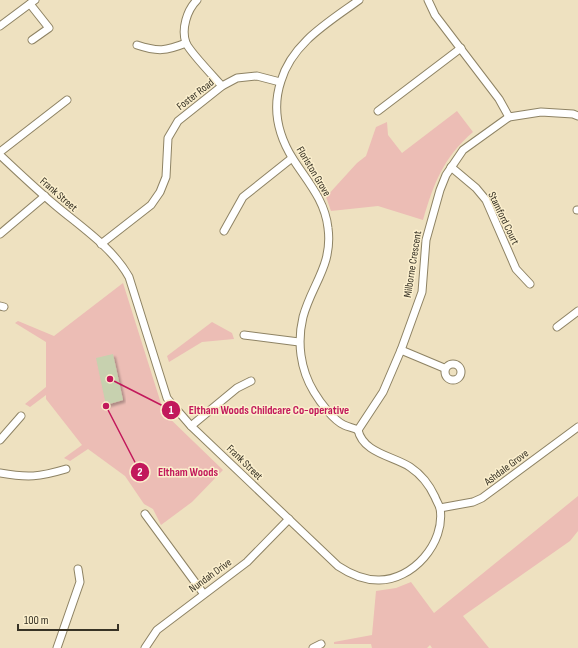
<svg xmlns="http://www.w3.org/2000/svg" width="578" height="648" viewBox="0 0 578 648" font-family="'Sofia Sans Condensed',sans-serif">
  <style>
    .park { fill: #ecbdb5 }
    .building { fill: #c7d1af; filter: url(#shadow) }
    .lines { fill: none; stroke-linecap: round; stroke-linejoin: round }
    .minor-casing { stroke: #8e8364; stroke-width: 9 }
    .minor { stroke: #fff; stroke-width: 7 }
    .labels { text-anchor: middle; stroke-width: 3; stroke-linejoin: round; paint-order: stroke }
    .street-label { font-size: 11px; fill: #373225; stroke: #fbefcd }
    .leader { fill: none; stroke: #c2185b; stroke-width: 1.5 }
    .callout-dot { fill: #c2185b; stroke: #fbefcd; stroke-width: 1.5 }
    .mark-label { font-size: 12px; text-anchor: middle; font-weight: bold; fill: #fff }
    .callout-label { font-size: 12px; text-anchor: middle; font-weight: bold; fill: #c2185b; stroke: #fbefcd; stroke-width: 3; stroke-linejoin: round; paint-order: stroke }
  </style>
  <defs>
    <filter id="shadow"><feDropShadow dx="2.5" dy="2.5" stdDeviation="1" flood-color="#0004"/></filter>
  </defs>
  <rect width="100%" height="100%" fill="#eee1c0"/>
  <g class="park">
    <path d="M457,111L473,132C443,158 434,183 423,220L378,206L331,211L326,197L357,163L366,156L376,127L387,122L388,135L402,153Z"/>
    <polygon points="123,283 164,413 223,470 192,502 161,525 153,509 144,504 125,476 88,449 70,461 64,458 82,445 46,399 46,395 30,407 25,404 46,387 46,342 15,323 18,321 54,336"/>
    <polygon points="212,322 232,333 234,339 202,342 169,362 167,356"/>
    <polygon points="578,496 578,531 570,541 463,616 489,648 432,648 430,645 427,648 372,648 371,644 334,644 334,642 372,635 376,591 396,588 411,582 434,613"/>
  </g>
  <polygon class="building" points="113,354 123,400 106,405 96,358"/>
  <g class="lines">
    <defs>
      <g id="minor">
        <path d="M197,0C187,10 181,29 186,43C190,52 214,77 222,86"/>
        <polyline points="428,0 435,15 499,99 509,117"/>
        <polyline points="30,4 49,28 32,40"/>
        <polyline points="0,26 35,0"/>
        <path d="M137,45C158,52 166,51 186,43"/>
        <polyline points="378,111 461,48"/>
        <polyline points="0,152 67,100"/>
        <path d="M0,155C18,172 36,189 55,205C81,227 113,248 129,277L167,398L171,403L191,426L338,566C350,574 363,580 378,580C412,581 446,543 440,508C439,505 436,500 435,497C429,484 422,475 410,467C393,456 363,453 358,430"/>
        <polyline points="451,167 476,188 486,200 516,269 530,284"/>
        <polyline points="577,210 578,210"/>
        <polyline points="224,231 243,197 292,158"/>
        <polyline points="0,234 45,196"/>
        <polyline points="101,244 151,205 160,192 166,177 168,138 178,121 222,86 237,78 257,76 280,82"/>
        <polyline points="0,306 4,307"/>
        <polyline points="557,327 578,311"/>
        <polyline points="244,335 299,342"/>
        <polyline points="401,350 444,368"/>
        <circle cx="453" cy="372" r="8"/>
        <polyline points="191,426 237,388 251,381"/>
        <path d="M358,430C354,428 348,427 344,425C333,420 320,402 314,392C300,369 297,342 303,317C312,284 333,265 328,228C325,200 307,181 293,159C278,135 272,108 281,81C292,43 329,22 359,0"/>
        <polyline points="358,430 383,392 401,350 422,292 426,240 440,190 446,175 463,150 509,117 541,112 573,114 578,116"/>
        <polyline points="0,440 21,416"/>
        <path d="M0,473C28,478 39,477 66,469"/>
        <polyline points="440,508 473,502 482,498 578,427"/>
        <polyline points="145,514 203,593"/>
        <polyline points="57,648 80,582 78,569"/>
        <polyline points="145,648 157,630 247,562 289,519"/>
        <polyline points="313,648 321,644"/>
      </g>
    </defs>
    <use href="#minor" class="minor-casing"/>
    <use href="#minor" class="minor"/>
  </g>
  <g class="labels">
    <g class="street-label">
      <text transform="translate(195 94) rotate(-38)" y="4">Foster Road</text>
      <text transform="translate(314 171) rotate(59)" y="4">Floriston Grove</text>
      <text transform="translate(59 194) rotate(41)" y="4">Frank Street</text>
      <text transform="translate(504 218) rotate(64)" y="4">Stamford Court</text>
      <text transform="translate(412 264) rotate(-81)" y="4">Milborne Crescent</text>
      <text transform="translate(245 462) rotate(44)" y="4">Frank Street</text>
      <text transform="translate(506 467) rotate(-37)" y="4">Ashdale Grove</text>
      <text transform="translate(210 575) rotate(-36)" y="4">Nundah Drive</text>
    </g>
  </g>
  <path class="leader" d="M110 379L171 410M106 406L140 472"/>
  <g class="callout-dot">
    <circle cx="110" cy="379" r="4"/>
    <circle cx="106" cy="406" r="4"/>
    <circle cx="171" cy="410" r="10"/>
    <circle cx="140" cy="472" r="10"/>
  </g>
  <g class="mark-label">
    <text x="171" y="414">1</text>
    <text x="140" y="476">2</text>
  </g>
  <g class="callout-label">
    <text x="269" y="414">Eltham Woods Childcare Co-operative</text>
    <text x="188" y="476">Eltham Woods</text>
  </g>
  <path d="M18 624v6h100v-6" fill="none" stroke="#373225" stroke-width="2"/>
  <text x="24" y="624" font-size="12" fill="#373225" stroke="#fbefcd" stroke-width="3" paint-order="stroke">100 m</text>
</svg>
